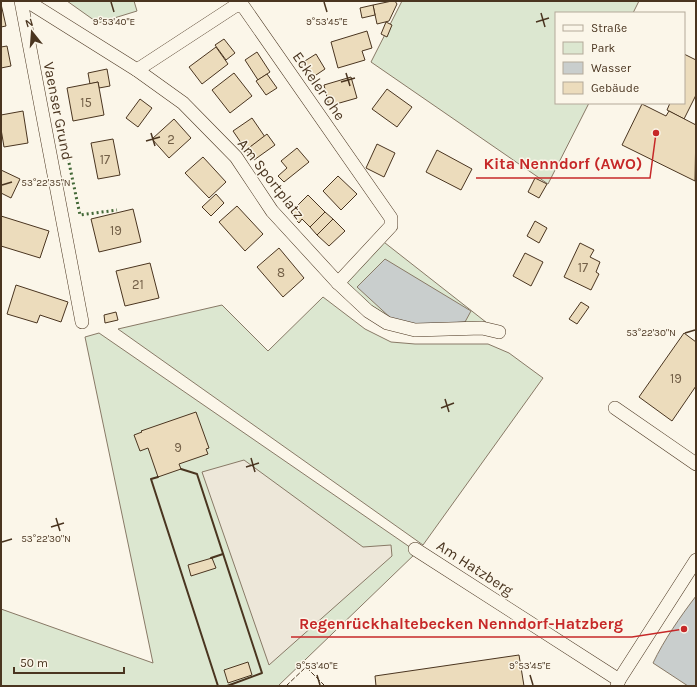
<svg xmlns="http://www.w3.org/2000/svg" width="697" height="687" viewBox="0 0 697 687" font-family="Karla,sans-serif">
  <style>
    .green { fill: #dce7d0; stroke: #887966 }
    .parking { fill: #ede7d9; stroke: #887966 }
    .water { fill: #c9cecd; stroke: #887966 }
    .building { fill: #ecdcbc; stroke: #4a3520 }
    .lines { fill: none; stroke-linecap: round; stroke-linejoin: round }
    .street-casing { stroke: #4a3520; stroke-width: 14 }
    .street { stroke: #fbf6e9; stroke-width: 13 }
    .hedge { stroke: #436837; stroke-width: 3; stroke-dasharray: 2 3; stroke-linecap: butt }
    .fence { stroke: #4a3520; stroke-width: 1; stroke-dasharray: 5 2; stroke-linecap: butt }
    .wall { stroke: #4a3520; stroke-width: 2 }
    .ticks { fill: none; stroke: #4a3520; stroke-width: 1.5 }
    .labels { text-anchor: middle; stroke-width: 3; stroke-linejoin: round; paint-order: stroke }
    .number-label { font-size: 13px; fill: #725f47 }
    .street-label { font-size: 15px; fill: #4a3520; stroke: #fbf6e9 }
    .ticks-label { font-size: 10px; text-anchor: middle; fill: #4a3520; stroke: #fbf6e9; stroke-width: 3; stroke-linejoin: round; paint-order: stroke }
    .leader { fill: none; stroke: #c62828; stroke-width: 1.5 }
    .callout-dot { fill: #c62828; stroke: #fbf6e9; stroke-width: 1.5 }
    .callout-label { font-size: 16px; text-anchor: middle; font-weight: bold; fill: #c62828; stroke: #fbf6e9; stroke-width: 3; stroke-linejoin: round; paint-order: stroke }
  </style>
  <rect width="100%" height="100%" fill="#fbf6e9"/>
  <g class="green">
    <polygon points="67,1 134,1 137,11 98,23"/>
    <polygon points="402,1 639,1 633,13 556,13 556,103 589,103 548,184 371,62"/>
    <polygon points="380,239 496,330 388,321 340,283"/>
    <polygon points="323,297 365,329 391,342 415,344 488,344 509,353 543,378 423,545 118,329 222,305 268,351"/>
    <polygon points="99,333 417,552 278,686 1,686 1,609 153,663 85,337"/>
  </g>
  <polygon class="parking" points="244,460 363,547 391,545 392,556 269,665 202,472"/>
  <g class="water">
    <polygon points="385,259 471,311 465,322 415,325 394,321 357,287"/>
    <path d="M696,596V686H688L653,663C664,640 680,617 696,596Z"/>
  </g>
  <g class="building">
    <polygon points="392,1 395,1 397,4 389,21 377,24 373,5"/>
    <polygon points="1,4 6,26 1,27"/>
    <polygon points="373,5 375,15 362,18 360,8"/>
    <polygon points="386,22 392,25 387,37 381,34"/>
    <polygon points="367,31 372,48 362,51 365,60 338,68 331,42"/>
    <polygon points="224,39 235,53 226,60 215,45"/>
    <polygon points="7,46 11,66 1,68 1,47"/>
    <polygon points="216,47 228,64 202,84 189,67"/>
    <polygon points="257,52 270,72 258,80 245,60"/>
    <polygon points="316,54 325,69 310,79 300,64"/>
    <polygon points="684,54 696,60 696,95 684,119 667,110 670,103 684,103"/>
    <polygon points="107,69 110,86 99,88 98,82 90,84 88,73"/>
    <polygon points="234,73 252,96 230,113 212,90"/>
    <polygon points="267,74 277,88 266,95 256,81"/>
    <polygon points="351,77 357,98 329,106 324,85"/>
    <polygon points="98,82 104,115 73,121 67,88"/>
    <polygon points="387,89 412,107 397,127 372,109"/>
    <polygon points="140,99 152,108 138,127 126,118"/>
    <polygon points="642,104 666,116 669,111 696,125 695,181 622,145"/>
    <polygon points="23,111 28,143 4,147 1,129 1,115"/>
    <polygon points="252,118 265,137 246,150 233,131"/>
    <polygon points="174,119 191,138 169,158 152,139"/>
    <polygon points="267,134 275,145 254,160 246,150"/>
    <polygon points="113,139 120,175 98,179 91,143"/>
    <polygon points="377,144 395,153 384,177 366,168"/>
    <polygon points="297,148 309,162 284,182 278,176 287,168 281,161"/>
    <polygon points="437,150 472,169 461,190 426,172"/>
    <polygon points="203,157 226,182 209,198 185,173"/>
    <polygon points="1,170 20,179 11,198 1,193"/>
    <polygon points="338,176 357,194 341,210 323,191"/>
    <polygon points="535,178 547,184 539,198 528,192"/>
    <polygon points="216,194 224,203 211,216 202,207"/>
    <polygon points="308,195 325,212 310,227 302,219 299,223 293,217 295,216 291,212"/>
    <polygon points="237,206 263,234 245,251 219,222"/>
    <polygon points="133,209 141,242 99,252 91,219"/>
    <polygon points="325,212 333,219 317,235 310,227"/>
    <polygon points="1,216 49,231 40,258 1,246"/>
    <polygon points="333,219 345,231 329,246 317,235"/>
    <polygon points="535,221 547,228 539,243 527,236"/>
    <polygon points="580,243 594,250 590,257 600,262 596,272 599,274 591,290 564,277"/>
    <polygon points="279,248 304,278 283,297 257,267"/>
    <polygon points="525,253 543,262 531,286 513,276"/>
    <polygon points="150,263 159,298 125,306 116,271"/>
    <polygon points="16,285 68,302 61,322 40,315 37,323 7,314"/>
    <polygon points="581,302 589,307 577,324 569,319"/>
    <polygon points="116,312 118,320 105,323 104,315"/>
    <polygon points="684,333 696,342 696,386 672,421 639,397"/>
    <polygon points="196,412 209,448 206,449 208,454 179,464 181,469 158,477 148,448 140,451 134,435 142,432 141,431"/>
    <polygon points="212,558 216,568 191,576 188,565"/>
    <polygon points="519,655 524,686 376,686 375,676"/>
    <polygon points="248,662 252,675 228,683 224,670"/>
  </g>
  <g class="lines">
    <defs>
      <g id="street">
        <polyline points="21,1 82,322"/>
        <polyline points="27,1 137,70 183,103 236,157 272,211 338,283 368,311 387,323 415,330 482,328 499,332"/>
        <polyline points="137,70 235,6 243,6 391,218 391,226 338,283"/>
        <polyline points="615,408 696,464"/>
        <polyline points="415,549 619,680"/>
        <polyline points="617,686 619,680 696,560"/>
      </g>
    </defs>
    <use href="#street" class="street-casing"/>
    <use href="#street" class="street"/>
    <polyline class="hedge" points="68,158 80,215 117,210"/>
    <polyline class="fence" points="286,686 306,667 325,686"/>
    <g class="wall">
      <polyline points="181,469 197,474 262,673 227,686"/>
      <polyline points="158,477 151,479 218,686"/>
      <polyline points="211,558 223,554"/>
    </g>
  </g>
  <path class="ticks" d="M111,2L114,12M324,2L327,12M541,13L545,27M536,22L549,18M346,73L350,86M341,82L355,78M151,133L155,146M146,141L160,137M2,185L12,182M685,333L695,330M445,399L449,412M441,408L454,403M251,458L255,472M246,467L259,463M56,518L60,531M51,527L64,523M2,542L12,539M317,675L320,685M530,675L533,685"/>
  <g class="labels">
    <g class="number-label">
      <text x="86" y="107">15</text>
      <text x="171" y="144">2</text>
      <text x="105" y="164">17</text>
      <text x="116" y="235">19</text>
      <text x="583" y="272">17</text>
      <text x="281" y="277">8</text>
      <text x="138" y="289">21</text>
      <text x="676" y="383">19</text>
      <text x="178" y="452">9</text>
    </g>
    <g class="street-label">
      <text transform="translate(319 86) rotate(55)" y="5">Eckeler Ohe</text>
      <text transform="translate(58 111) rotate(79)" y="5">Vaenser Grund</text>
      <text transform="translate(271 179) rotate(52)" y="5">Am Sportplatz</text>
      <text transform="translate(475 568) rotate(33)" y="5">Am Hatzberg</text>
    </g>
  </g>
  <g class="ticks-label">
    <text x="114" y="25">9°53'40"E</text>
    <text x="327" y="25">9°53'45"E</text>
    <text x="46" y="186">53°22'35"N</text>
    <text x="651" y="336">53°22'30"N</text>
    <text x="46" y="542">53°22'30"N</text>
    <text x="317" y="669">9°53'40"E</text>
    <text x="530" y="669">9°53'45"E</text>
  </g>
  <path class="leader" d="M656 133L650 178H476M684 629L632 637H291"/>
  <g class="callout-dot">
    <circle cx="656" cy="133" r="4"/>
    <circle cx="684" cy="629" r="4"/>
  </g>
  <g class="callout-label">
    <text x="563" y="169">Kita Nenndorf (AWO)</text>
    <text x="461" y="629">Regenrückhaltebecken Nenndorf-Hatzberg</text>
  </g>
  <rect width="697" height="687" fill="none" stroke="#4a3520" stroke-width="4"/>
  <rect x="555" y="12" width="130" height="92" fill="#fbf6e9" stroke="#b4a999"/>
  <rect x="563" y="25" width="20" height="6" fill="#fbf6e9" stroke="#b4a999"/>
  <text x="591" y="32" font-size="12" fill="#4a3520">Straße</text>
  <rect x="563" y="42" width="20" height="12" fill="#dce7d0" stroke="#b4a999"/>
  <text x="591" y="52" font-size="12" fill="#4a3520">Park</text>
  <rect x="563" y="62" width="20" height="12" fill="#c9cecd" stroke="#b4a999"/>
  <text x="591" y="72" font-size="12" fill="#4a3520">Wasser</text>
  <rect x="563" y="82" width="20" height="12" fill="#ecdcbc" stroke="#b4a999"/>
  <text x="591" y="92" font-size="12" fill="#4a3520">Gebäude</text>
  <g transform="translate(32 32) rotate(343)" stroke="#fbf6e9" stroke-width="3" paint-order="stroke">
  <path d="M0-3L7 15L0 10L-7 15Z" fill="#4a3520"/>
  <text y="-6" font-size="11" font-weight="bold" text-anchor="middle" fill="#4a3520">N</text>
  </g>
  <path d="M14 667v6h110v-6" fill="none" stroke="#4a3520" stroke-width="2"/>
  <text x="20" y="667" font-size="12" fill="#4a3520" stroke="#fbf6e9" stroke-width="3" paint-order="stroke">50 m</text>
</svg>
